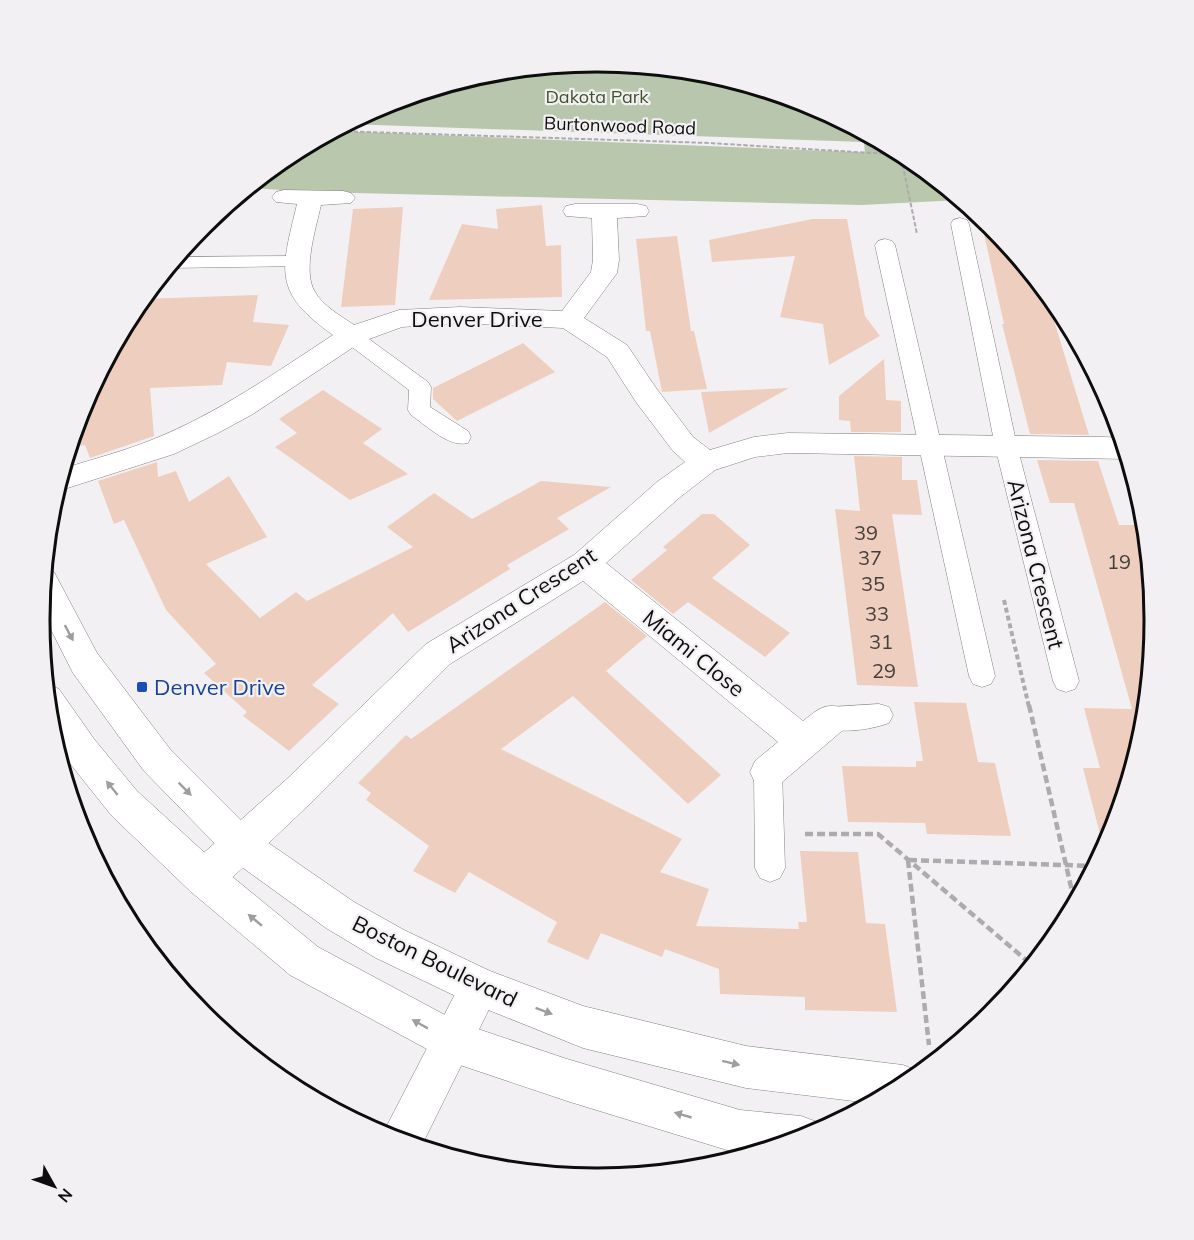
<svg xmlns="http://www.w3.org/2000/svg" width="1194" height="1240" viewBox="0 0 1194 1240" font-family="Mulish,sans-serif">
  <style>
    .green { fill: #b8c6ad }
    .forest { fill: #b9c8ac }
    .building { fill: #eecfbf }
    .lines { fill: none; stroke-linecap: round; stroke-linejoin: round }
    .lane-casing { stroke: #827f82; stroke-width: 1 }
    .street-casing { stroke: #827f82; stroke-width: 1 }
    .secondary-casing { stroke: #827f82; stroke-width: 1 }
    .path-far2 { stroke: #adabad; stroke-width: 2; stroke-dasharray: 4.5 2; stroke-linecap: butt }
    .path-far1 { stroke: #adabad; stroke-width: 4; stroke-dasharray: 5 3; stroke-linecap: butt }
    .path { stroke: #adabad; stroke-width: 4.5; stroke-dasharray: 8 4; stroke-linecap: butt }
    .lane { fill: #fff; fill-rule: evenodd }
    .street { fill: #fff; fill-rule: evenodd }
    .secondary { fill: #fff; fill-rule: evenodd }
    .oneway { fill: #9e9e9e }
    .transit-dot { fill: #1a4fb4; stroke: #f3f0f3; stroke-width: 2 }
    .labels { text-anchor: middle; stroke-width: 4.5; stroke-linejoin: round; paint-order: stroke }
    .far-park-label { font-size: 18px; fill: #3e5328; stroke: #f3f0f3 }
    .far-street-label { font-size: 18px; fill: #0d0d0d; stroke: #f3f0f3 }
    .number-label { font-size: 20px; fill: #453e3a }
    .street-label { font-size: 22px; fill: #0d0d0d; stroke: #f3f0f3 }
    .transit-label { font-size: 22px; fill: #164399; stroke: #f3f0f3; text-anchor: start }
    .rim { fill: none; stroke: #0d0d0d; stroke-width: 3 }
  </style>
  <rect width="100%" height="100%" fill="#f3f0f3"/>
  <polygon class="green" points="597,62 706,73 811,105 903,154 865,153 864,142 348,124 384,104 488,73"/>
  <polygon class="forest" points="334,131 904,154 960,200 862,205 313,192 248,188 287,156"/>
  <g class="building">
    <polygon points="542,205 546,246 561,245 562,297 429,300 462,224 498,229 496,209"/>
    <polygon points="403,207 395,305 341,307 353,209"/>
    <polygon points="980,216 992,226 1045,291 1089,435 1030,434 1002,324 1004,324"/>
    <polygon points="812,219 847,219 865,316 880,336 829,365 823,324 780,317 795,256 712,262 709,240"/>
    <polygon points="677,236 691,331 694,331 707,389 662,392 650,331 646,331 636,239"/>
    <polygon points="258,295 253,322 289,325 271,366 227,362 222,385 150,388 154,436 90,458 85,445 69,448 83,403 133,310 142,299"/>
    <polygon points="523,343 555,372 457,421 433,399 433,388"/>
    <polygon points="884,359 886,400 901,401 901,432 851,432 850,421 839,420 839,396"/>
    <polygon points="789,388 709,433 701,392"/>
    <polygon points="323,390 382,429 363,443 408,474 350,500 275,447 297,433 279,419"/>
    <polygon points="854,456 902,457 902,480 917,480 922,515 883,514 892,514 918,687 857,685 835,509 860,511"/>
    <polygon points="1037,460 1098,461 1119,525 1135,525 1150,571 1155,620 1144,729 1112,834 1104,850 1083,768 1100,768 1084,708 1132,709 1074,503 1050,503"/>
    <polygon points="157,462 158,477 176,471 189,502 229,476 267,537 206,564 260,618 296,592 307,601 413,547 387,527 434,493 472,519 541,481 611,487 557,518 569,529 507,565 510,569 439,613 408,632 393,613 312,685 339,704 289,751 243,716 247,712 204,673 216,664 166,610 124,520 114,524 98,481"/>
    <polygon points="702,514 714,514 750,545 712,578 790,633 765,657 688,602 673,614 631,580 667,550 663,547"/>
    <polygon points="605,602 647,636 606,671 721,775 688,804 573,696 501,749 682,839 660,872 709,889 696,926 799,929 798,922 807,922 800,851 858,852 866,923 885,924 897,1012 805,1010 805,997 720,994 719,969 665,949 662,957 601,933 588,960 547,942 557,922 469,872 455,893 413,871 429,846 366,800 371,793 358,783 406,735 411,739"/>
    <polygon points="914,702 966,703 978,762 995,763 1011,836 927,834 925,823 848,822 842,766 916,767 916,761 923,761"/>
  </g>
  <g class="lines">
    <defs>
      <g id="lane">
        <polygon points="960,218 967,220 969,224 1017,446 1079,681 1075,689 1066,692 1057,689 1053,681 995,446 951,224 953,220"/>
        <polygon points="885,239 892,241 895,245 995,676 991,684 982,687 973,684 969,676 875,245 878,241"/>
        <polygon points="298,256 305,258 308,262 305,266 168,268 177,257"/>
        <path d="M351,329L358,331L428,382L431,387L430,407L468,431L471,437L468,443C449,448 427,426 411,415L408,410L409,390L344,341L341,336L344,331Z"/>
        <path d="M879,704L889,707L893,715L889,723C870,730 840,734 821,727L817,719L821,711L831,707Z"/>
        <polygon points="768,760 778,763 782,772 785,868 780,878 770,882 760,878 755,868 754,772 758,763"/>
      </g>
      <g id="street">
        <path d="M284,190L343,191L351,193L355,198L351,203L321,205C316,228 302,271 315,292C323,306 341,316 354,325L399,310L460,307L562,311L591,272L593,260L592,218L566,216L563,211L566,206L575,204H637L646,206L649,211L646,216L617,218L619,260L617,273L584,318L627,345L656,388L693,437L710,450L754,437L788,433L1105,437L1122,438L1128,459L788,453L755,457L715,470L679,498L606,563L803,721C817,710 825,702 843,708L849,719L843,730L781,783L768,788L755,783L750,772L755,761L778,742L583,581L450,664L314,800L218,891L204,896L190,891L185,878L190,865L288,778L426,644L574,555L657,482L685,462L673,451L636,402L607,357L563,328L460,323L402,327L361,342L253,414L218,433L174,454L55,492L62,469C93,459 125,451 154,439C218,413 275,373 333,335C272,292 281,271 297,204L276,202L272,197L276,192Z"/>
        <polygon points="480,967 494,973 500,987 421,1147 382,1135 466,973"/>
      </g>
      <g id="secondary">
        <polygon points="44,569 54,572 97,653 170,749 254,833 354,902 404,930 490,971 583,1006 746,1046 903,1065 918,1071 919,1074 907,1084 870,1103 746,1088 583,1048 466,1001 376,958 326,928 228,857 144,771 73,673 40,608"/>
        <polygon points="47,684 59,689 94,739 137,791 218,865 318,947 460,1023 567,1059 740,1110 801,1116 817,1122 820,1130 810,1136 747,1155 740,1154 567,1101 451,1062 290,975 190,891 111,815 68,761 52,735"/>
      </g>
    </defs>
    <use href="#lane" class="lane-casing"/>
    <use href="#street" class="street-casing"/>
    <use href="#secondary" class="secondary-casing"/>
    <g class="path-far2">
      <polyline points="334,131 709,143 904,155"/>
      <polyline points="900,152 917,234"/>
    </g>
    <polyline class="path-far1" points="1004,600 1029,707"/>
    <g class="path">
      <polyline points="1029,705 1075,904"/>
      <polyline points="805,834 878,834 1032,965"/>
      <polyline points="908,860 929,1045"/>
      <polyline points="909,860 1095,866"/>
    </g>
    <use href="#lane" class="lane"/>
    <use href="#street" class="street"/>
    <use href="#secondary" class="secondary"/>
  </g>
  <defs><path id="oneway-solid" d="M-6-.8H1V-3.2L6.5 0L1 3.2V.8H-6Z" transform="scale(1.5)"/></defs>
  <g class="oneway">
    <use href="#oneway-solid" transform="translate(69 633) rotate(62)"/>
    <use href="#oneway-solid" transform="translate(112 788) rotate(-129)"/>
    <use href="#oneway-solid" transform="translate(185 789) rotate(45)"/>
    <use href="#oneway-solid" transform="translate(255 920) rotate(-140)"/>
    <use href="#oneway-solid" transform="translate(544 1011) rotate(21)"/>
    <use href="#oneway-solid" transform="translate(420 1024) rotate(-151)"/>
    <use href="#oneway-solid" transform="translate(731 1063) rotate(14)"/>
    <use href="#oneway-solid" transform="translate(683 1115) rotate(-164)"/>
  </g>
  <rect class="transit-dot" x="136" y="681" width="12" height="12" rx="3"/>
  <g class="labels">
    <g class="far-park-label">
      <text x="597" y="103">Dakota Park</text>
    </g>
    <g class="far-street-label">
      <text transform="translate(620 126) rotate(2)" y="6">Burtonwood Road</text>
    </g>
    <g class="number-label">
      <text x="866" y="540">39</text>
      <text x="870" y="565">37</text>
      <text x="1119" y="569">19</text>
      <text x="873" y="591">35</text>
      <text x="877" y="621">33</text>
      <text x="881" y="649">31</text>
      <text x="884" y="678">29</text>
    </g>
    <g class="street-label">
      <text x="477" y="327">Denver Drive</text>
      <text transform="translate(1036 564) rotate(76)" y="8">Arizona Crescent</text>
      <text transform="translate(521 600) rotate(-33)" y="8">Arizona Crescent</text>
      <text transform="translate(694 653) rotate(39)" y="8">Miami Close</text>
      <text transform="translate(435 961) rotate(26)" y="8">Boston Boulevard</text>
    </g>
    <g class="transit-label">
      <text x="154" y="695">Denver Drive</text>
    </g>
  </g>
  <path d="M0 0H1194V1240H0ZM597 72H597A547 547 0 0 1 1144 619V621A547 547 0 0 1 597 1168H597A547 547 0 0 1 50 621V619A547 547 0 0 1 597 72Z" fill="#f3f0f3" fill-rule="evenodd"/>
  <path class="rim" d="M597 72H597A547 547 0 0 1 1144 619V621A547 547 0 0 1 597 1168H597A547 547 0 0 1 50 621V619A547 547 0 0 1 597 72Z"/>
  <g transform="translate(54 1186) rotate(130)" stroke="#f3f0f3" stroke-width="4.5" paint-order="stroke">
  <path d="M0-4.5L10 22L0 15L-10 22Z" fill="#0d0d0d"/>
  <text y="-9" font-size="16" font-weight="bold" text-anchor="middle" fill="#0d0d0d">N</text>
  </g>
</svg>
